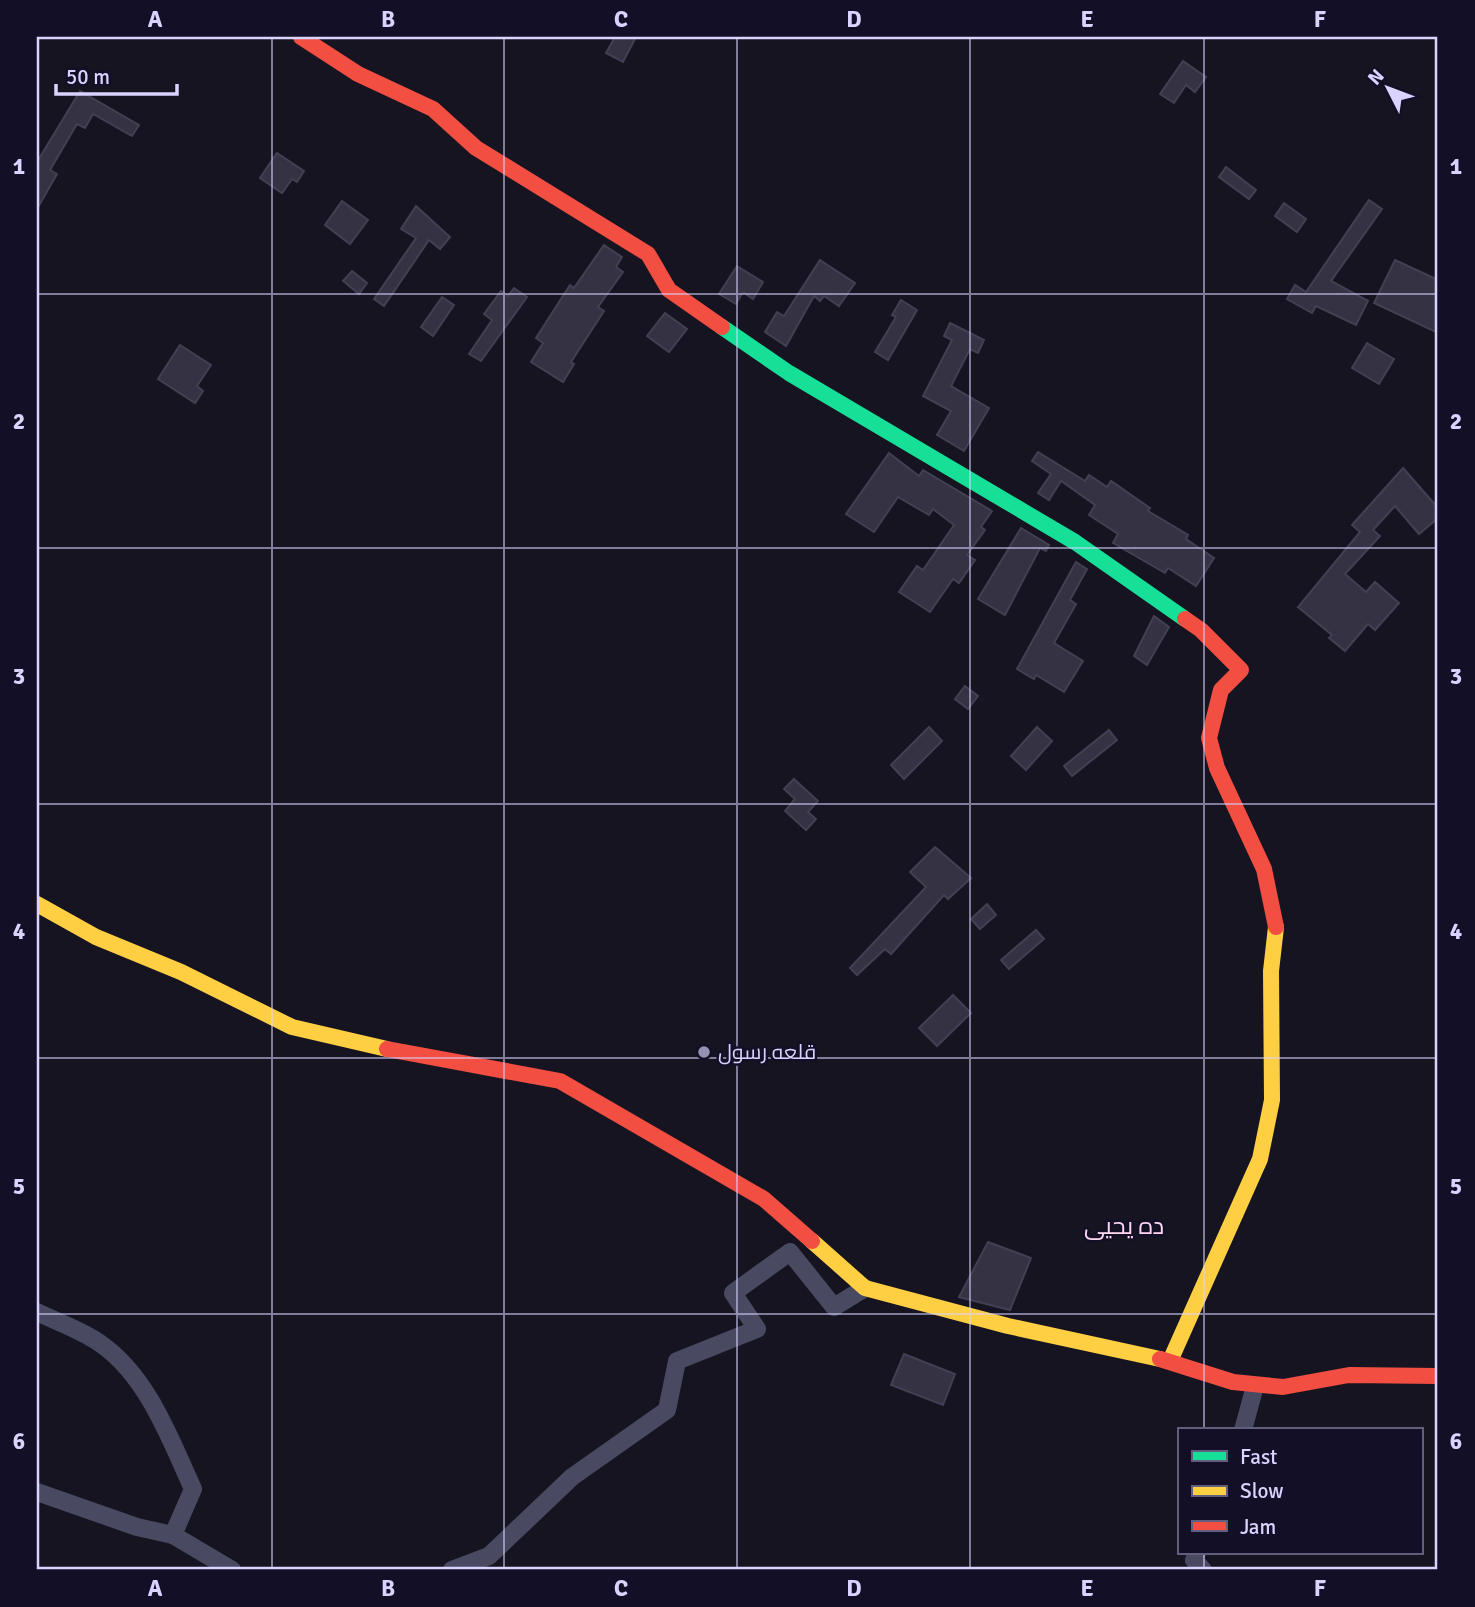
<svg xmlns="http://www.w3.org/2000/svg" width="1475" height="1607" viewBox="0 0 1475 1607" font-family="Signika,Cairo,sans-serif">
  <style>
    .building { fill: #343243; stroke: #433f54; stroke-width: 2 }
    .lines { fill: none; stroke-linecap: round; stroke-linejoin: round }
    .street { stroke: #4a4962; stroke-width: 18 }
    .fast { stroke: #16e098; stroke-width: 16 }
    .slow { stroke: #ffcf43; stroke-width: 16 }
    .jam { stroke: #f24e42; stroke-width: 16 }
    .grid { fill: none; stroke: #d9d4ff; stroke-width: 2; stroke-opacity: 0.55 }
    .poi-dot { fill: #9591b1; stroke: #130f26; stroke-width: 2.5 }
    .labels { text-anchor: middle; stroke-width: 5; stroke-linejoin: round; paint-order: stroke }
    .poi-label { font-size: 21px; fill: #d9d4ff; stroke: #130f26; text-anchor: start }
    .quarter-label { font-size: 24px; fill: #ffd6f0; stroke: #130f26 }
    .neatline { fill: none; stroke: #d9d4ff; stroke-width: 2.5 }
    .grid-label { font-size: 23px; text-anchor: middle; font-weight: bold; fill: #d9d4ff }
  </style>
  <rect width="100%" height="100%" fill="#161421"/>
  <g class="building">
    <polygon points="615,37 636,37 623,62 606,53"/>
    <polygon points="1183,61 1206,77 1195,92 1186,85 1174,103 1160,94"/>
    <polygon points="80,91 139,125 132,136 93,114 85,128 77,124 50,170 57,174 37,209 37,162"/>
    <polygon points="277,153 304,171 297,182 292,179 282,193 260,178"/>
    <polygon points="1226,167 1256,190 1249,199 1219,177"/>
    <polygon points="1369,200 1382,209 1331,281 1368,301 1356,325 1316,306 1312,313 1287,299 1295,285 1306,292"/>
    <polygon points="342,201 368,220 350,244 325,225"/>
    <polygon points="1284,203 1306,219 1297,232 1275,216"/>
    <polygon points="416,206 450,237 440,249 429,240 384,306 374,299 416,238 401,229"/>
    <polygon points="604,245 622,257 616,267 623,272 598,307 604,311 571,362 574,364 563,382 531,362 543,343 536,338 570,285 574,288"/>
    <polygon points="820,260 855,283 839,306 824,296 820,301 814,296 786,346 765,332 777,312 784,316"/>
    <polygon points="1395,260 1438,280 1438,333 1374,303"/>
    <polygon points="737,266 763,282 753,299 743,292 736,304 719,294"/>
    <polygon points="352,271 367,283 359,294 343,281"/>
    <polygon points="514,288 527,297 481,361 469,354 492,320 484,314 501,291 508,296"/>
    <polygon points="442,297 454,305 433,336 421,327"/>
    <polygon points="901,300 917,310 888,360 875,352 896,317 892,315"/>
    <polygon points="665,313 687,329 669,352 647,336"/>
    <polygon points="950,323 984,340 978,353 970,349 951,386 989,408 964,451 937,435 951,411 923,396 952,340 944,336"/>
    <polygon points="1367,343 1394,359 1379,384 1352,368"/>
    <polygon points="180,345 211,365 197,386 203,391 195,403 158,379"/>
    <polygon points="1038,452 1085,481 1089,475 1107,487 1111,481 1150,508 1148,511 1188,535 1186,539 1214,558 1196,586 1168,568 1165,573 1113,543 1118,534 1089,515 1095,505 1061,481 1049,500 1038,493 1051,474 1032,461"/>
    <polygon points="889,453 919,476 923,470 992,511 981,527 985,530 967,555 975,560 959,583 953,579 930,612 899,592 917,566 923,570 954,525 933,509 929,515 898,497 874,532 846,514"/>
    <polygon points="1403,468 1438,508 1438,518 1419,534 1395,506 1373,530 1380,536 1345,574 1366,592 1375,582 1399,603 1375,630 1368,624 1345,651 1329,638 1332,635 1298,607 1360,532 1352,525"/>
    <polygon points="1021,528 1049,545 1046,551 1040,548 1005,615 978,599"/>
    <polygon points="1076,562 1087,569 1070,600 1076,604 1054,643 1083,661 1064,692 1036,675 1034,679 1017,669"/>
    <polygon points="1154,616 1169,627 1147,665 1134,656"/>
    <polygon points="965,686 978,696 968,709 955,699"/>
    <polygon points="929,727 942,741 904,779 891,765"/>
    <polygon points="1037,727 1052,741 1026,770 1011,756"/>
    <polygon points="1109,730 1117,740 1072,776 1064,766"/>
    <polygon points="794,779 818,801 808,812 816,819 806,830 785,811 795,799 784,789"/>
    <polygon points="935,847 971,878 948,899 944,895 891,954 885,949 857,975 850,968 926,887 910,872"/>
    <polygon points="987,904 996,915 980,929 971,919"/>
    <polygon points="1036,930 1044,939 1009,969 1001,960"/>
    <polygon points="953,995 971,1013 937,1046 919,1028"/>
    <polygon points="988,1242 1031,1258 1010,1310 959,1297"/>
    <polygon points="904,1354 955,1374 943,1405 891,1385"/>
  </g>
  <g class="lines">
    <g class="street">
      <path d="M37,1312C57,1322 82,1330 101,1344C148,1377 170,1439 193,1489L173,1535L232,1570"/>
      <polyline points="1243,1430 1255,1386"/>
      <polyline points="37,1492 137,1527 173,1535"/>
      <polyline points="1197,1553 1194,1560 1203,1570"/>
      <polyline points="452,1570 489,1556 572,1477 667,1410 677,1361 757,1329 733,1293 790,1252 834,1307 865,1288"/>
    </g>
    <polyline class="fast" points="722,327 789,373 1075,542 1185,619"/>
    <g class="slow">
      <polyline points="37,904 96,937 181,972 292,1027 387,1049"/>
      <polyline points="812,1241 865,1288 1008,1326 1160,1359"/>
      <polyline points="1170,1361 1260,1159 1272,1100 1271,971 1276,927"/>
    </g>
    <g class="jam">
      <polyline points="301,37 358,74 433,109 476,148 648,254 669,290 722,327"/>
      <polyline points="1185,619 1201,630 1241,670 1221,690 1209,738 1217,768 1264,869 1276,927"/>
      <polyline points="387,1049 560,1081 764,1199 812,1241"/>
      <polyline points="1160,1359 1233,1382 1283,1387 1349,1375 1438,1376"/>
    </g>
  </g>
  <path class="grid" d="M272,37V1570M504,37V1570M737,37V1570M970,37V1570M1204,37V1430M37,294H1438M37,548H1438M37,804H1438M37,1058H1438M37,1314H1438M1204,1553V1570"/>
  <circle class="poi-dot" cx="704" cy="1052" r="7"/>
  <g class="labels">
    <g class="poi-label">
      <text x="718" y="1059">قلعه رسول</text>
    </g>
    <g class="quarter-label">
      <text x="1124" y="1234">ده یحیی</text>
    </g>
  </g>
  <rect width="1475" height="1607" fill="none" stroke="#130f26" stroke-width="77"/>
  <rect x="1178" y="1428" width="245" height="126" fill="#130f26" stroke="#625e7d" stroke-width="2"/>
  <rect x="1192" y="1451" width="35" height="10" fill="#16e098" stroke="#625e7d" stroke-width="2"/>
  <text x="1240" y="1464" font-size="21" fill="#d9d4ff">Fast</text>
  <rect x="1192" y="1486" width="35" height="10" fill="#ffcf43" stroke="#625e7d" stroke-width="2"/>
  <text x="1240" y="1498" font-size="21" fill="#d9d4ff">Slow</text>
  <rect x="1192" y="1521" width="35" height="10" fill="#f24e42" stroke="#625e7d" stroke-width="2"/>
  <text x="1240" y="1534" font-size="21" fill="#d9d4ff">Jam</text>
  <g transform="translate(1388 88) rotate(312)" stroke="#130f26" stroke-width="5" paint-order="stroke">
  <path d="M0-5L12 26L0 18L-12 26Z" fill="#d9d4ff"/>
  <text y="-10" font-size="19" font-weight="bold" text-anchor="middle" fill="#d9d4ff">N</text>
  </g>
  <path d="M56 84v10h121v-10" fill="none" stroke="#d9d4ff" stroke-width="3.5"/>
  <text x="66" y="84" font-size="21" fill="#d9d4ff" stroke="#130f26" stroke-width="5" paint-order="stroke">50 m</text>
  <rect x="38" y="38" width="1398" height="1530" class="neatline"/>
  <g class="grid-label">
    <text x="155" y="27">A</text>
    <text x="388" y="27">B</text>
    <text x="621" y="27">C</text>
    <text x="854" y="27">D</text>
    <text x="1087" y="27">E</text>
    <text x="1320" y="27">F</text>
    <text x="19" y="174">1</text>
    <text x="1456" y="174">1</text>
    <text x="19" y="429">2</text>
    <text x="1456" y="429">2</text>
    <text x="19" y="684">3</text>
    <text x="1456" y="684">3</text>
    <text x="19" y="939">4</text>
    <text x="1456" y="939">4</text>
    <text x="19" y="1194">5</text>
    <text x="1456" y="1194">5</text>
    <text x="19" y="1449">6</text>
    <text x="1456" y="1449">6</text>
    <text x="155" y="1596">A</text>
    <text x="388" y="1596">B</text>
    <text x="621" y="1596">C</text>
    <text x="854" y="1596">D</text>
    <text x="1087" y="1596">E</text>
    <text x="1320" y="1596">F</text>
  </g>
</svg>
